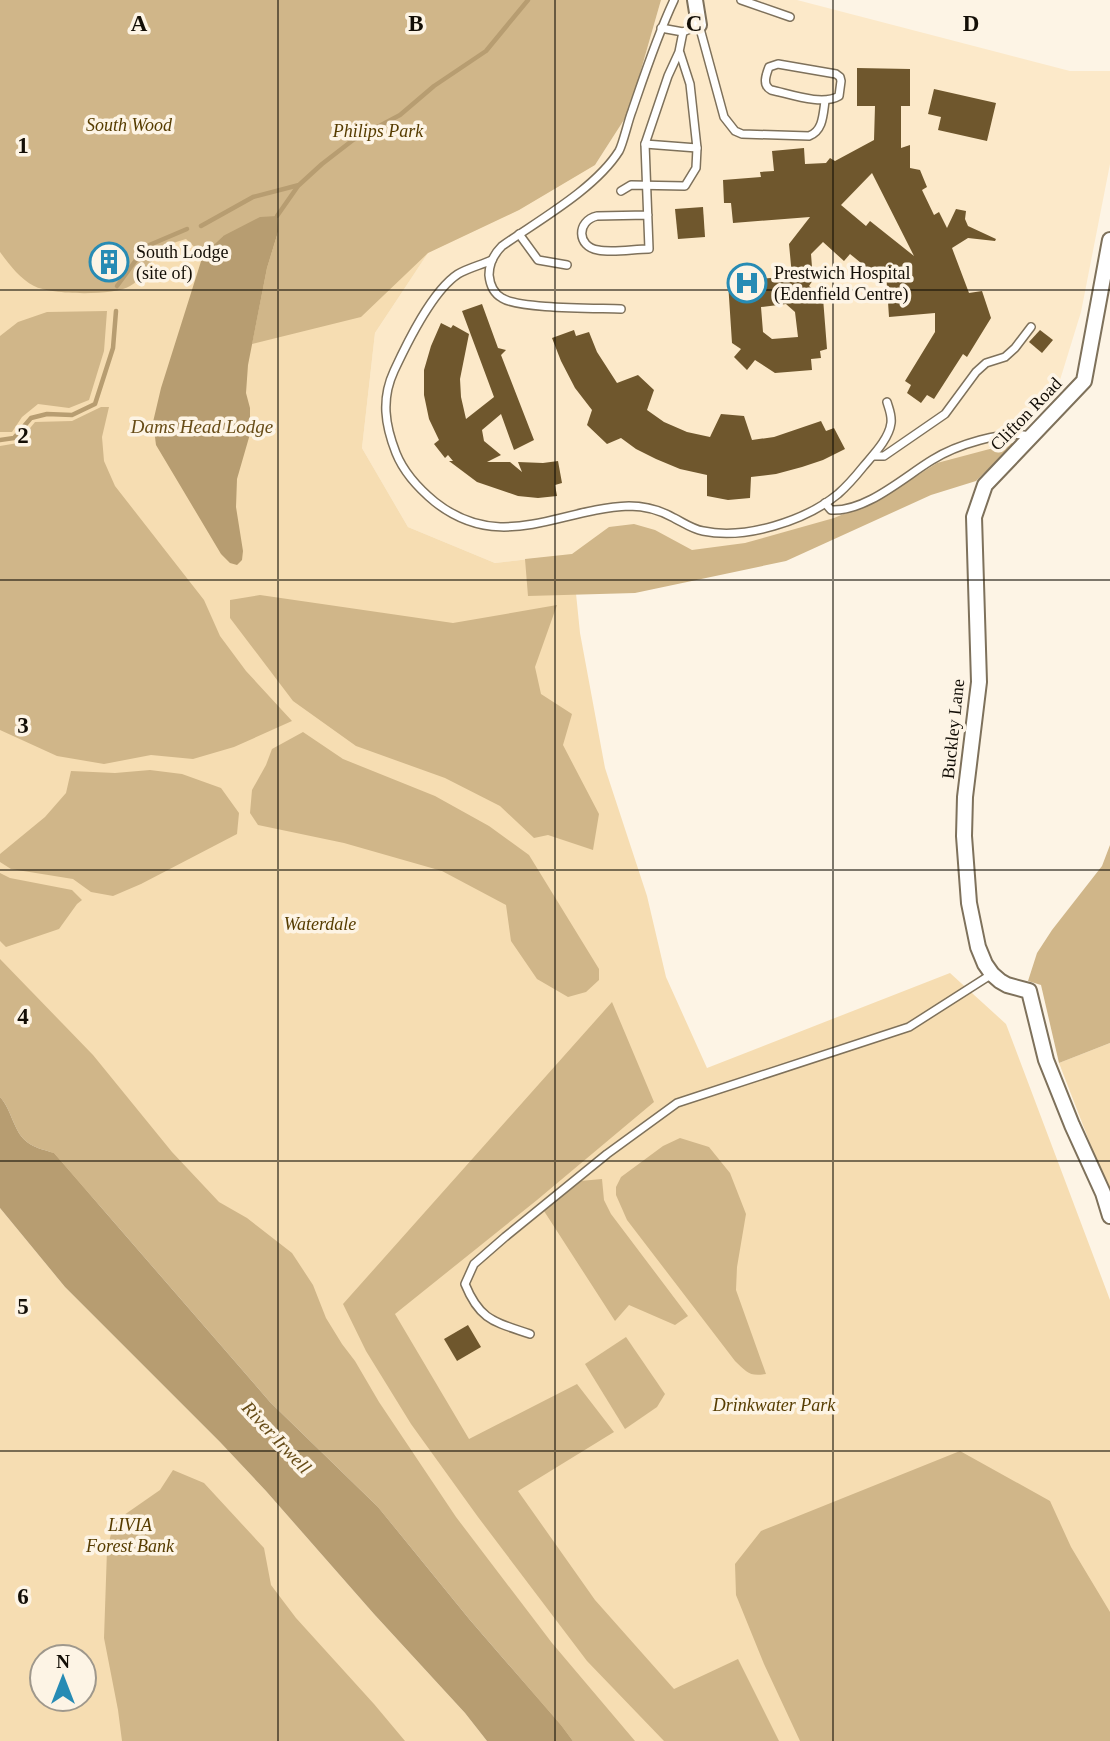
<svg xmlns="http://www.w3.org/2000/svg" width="1110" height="1741" viewBox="0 0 1110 1741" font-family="'Times New Roman',serif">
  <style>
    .built { fill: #fce9c9 }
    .green { fill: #f6ddb2; fill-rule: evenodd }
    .forest { fill: #d0b689 }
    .water { fill: #b79d71 }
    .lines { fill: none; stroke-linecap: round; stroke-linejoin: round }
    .stream { stroke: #b79d71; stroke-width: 4.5 }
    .building { fill: #6f572d; fill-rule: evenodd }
    .service-casing { stroke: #7e715b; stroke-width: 10 }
    .minor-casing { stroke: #7e715b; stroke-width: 18 }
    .service { stroke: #fff; stroke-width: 7 }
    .minor { stroke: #fff; stroke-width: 14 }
    .grid { fill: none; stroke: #130e06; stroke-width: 2; stroke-opacity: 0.55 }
    .labels { text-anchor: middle; stroke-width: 7; stroke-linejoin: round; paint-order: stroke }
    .park-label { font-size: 18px; font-style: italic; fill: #563c00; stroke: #fdf4e5 }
    .poi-label { font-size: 18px; fill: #130e06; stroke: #fdf4e5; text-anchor: start }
    .street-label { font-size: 18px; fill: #130e06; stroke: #fdf4e5 }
    .water-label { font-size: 19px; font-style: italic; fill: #674c17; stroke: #fdf4e5 }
    .grid-label { font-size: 23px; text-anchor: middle; font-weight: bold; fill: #130e06; stroke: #fdf4e5; stroke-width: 7; stroke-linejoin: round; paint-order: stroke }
  </style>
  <rect width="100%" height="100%" fill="#fdf4e5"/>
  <polygon class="built" points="661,0 797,0 1070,71 1110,71 1110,164 1081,312 1060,380 1013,429 974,461 788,549 572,554 495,563 408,527 362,448 375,333 428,253 519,210 595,165 629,112"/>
  <g class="green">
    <polygon points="0,0 661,0 595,165 519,210 428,253 375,333 362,448 408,527 495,563 572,554 580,633 605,768 647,896 666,977 707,1068 950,973 1006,1024 1110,1300 1110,1741 573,1741 378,1507 0,1097"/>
    <polygon points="1110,1043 1110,1195 1059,1063"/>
    <path d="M0,1208L65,1287L220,1442L266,1491L374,1614L465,1713L487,1741H0ZM42,1657H84V1699H42Z"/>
  </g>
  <g class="forest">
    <path d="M0,0H661L629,112L595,165L519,210L428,253L361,317L252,344L267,268L278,232L223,236L203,255L186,239C180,241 171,243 165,246C154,252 146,277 130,286C114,296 51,295 34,286C20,279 9,264 0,252Z"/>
    <polygon points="107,311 104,351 89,400 69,408 38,404 22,417 12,432 0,432 0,336 18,322 47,312"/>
    <polygon points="101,407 109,407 102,437 104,461 115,486 204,600 220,636 246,671 292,721 234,747 193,759 151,755 104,764 57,756 0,730 0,446 18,443 35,422 72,421"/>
    <polygon points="1016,442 976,481 931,495 786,561 635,593 528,596 525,559 572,554 609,527 634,524 655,530 692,550 745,543 834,518 880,499 937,463"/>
    <polygon points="260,595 453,623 557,605 535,667 541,694 572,714 563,745 599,814 593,850 548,835 534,838 500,806 445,778 356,746 293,701 230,618 230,600"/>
    <polygon points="303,732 343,759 435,796 489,826 529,855 599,969 599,980 586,992 568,997 537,979 511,941 506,905 442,871 344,843 258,825 250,813 252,790 266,765 272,749"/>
    <polygon points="150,770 182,774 221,788 239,813 237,834 141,884 113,896 91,892 73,879 11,869 0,862 0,854 45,817 66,793 71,771 115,773"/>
    <polygon points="1110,845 1110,1043 1059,1063 1041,985 1028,981 1037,953 1052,930 1102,866"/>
    <polygon points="0,873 10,878 72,890 82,900 77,904 59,929 6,947 0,941"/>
    <path d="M0,959L93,1055L172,1152L219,1202L247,1218L292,1253L313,1285L326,1318L342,1344L355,1361L379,1402L456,1517L552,1643L635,1741H573L561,1725L470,1620L378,1507L270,1402L54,1153C45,1150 34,1148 27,1142C13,1131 12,1110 0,1097Z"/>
    <polygon points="612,1002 654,1102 537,1200 395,1314 469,1439 577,1384 614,1432 518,1491 595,1600 674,1689 738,1659 779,1741 664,1741 587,1661 478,1517 411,1424 366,1351 343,1304"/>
    <path d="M680,1138L709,1147L730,1173L746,1214L737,1267L736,1290L766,1374C749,1377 747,1372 735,1361L627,1220L616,1195V1187L621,1177L663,1146Z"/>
    <polygon points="602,1179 604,1200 611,1214 688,1316 675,1325 629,1305 615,1321 544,1211 580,1181"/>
    <polygon points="626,1337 665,1394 657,1407 625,1429 585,1364"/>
    <polygon points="960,1451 1050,1501 1071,1547 1110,1612 1110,1741 800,1741 764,1664 736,1595 735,1564 761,1531"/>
    <polygon points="173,1470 204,1483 264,1548 271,1585 296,1618 374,1704 405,1741 122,1741 118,1710 104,1638 107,1550 114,1522 160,1490"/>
  </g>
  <g class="water">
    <polygon points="277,216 278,232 267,268 248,365 246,393 250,408 250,434 237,479 236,507 243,551 242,560 237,565 230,563 221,554 156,445 153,422 161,388 203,255 223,236 260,217"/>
    <path d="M0,1097C12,1110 13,1131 27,1142C34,1148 45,1150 54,1153L270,1402L378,1507L470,1620L561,1725L573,1741H487L465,1713L374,1614L266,1491L220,1442L65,1287L0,1208Z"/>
  </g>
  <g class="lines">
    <g class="stream">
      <polyline points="277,216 298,186"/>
      <polyline points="201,226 253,197 299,185 322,164 353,140 400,115 434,86 486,51 528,0"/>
      <polyline points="147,246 187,229"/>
      <polyline points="117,286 136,260"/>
      <polyline points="0,440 14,438 31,418 47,414 72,415 95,404 113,348 116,311"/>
    </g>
  </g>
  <g class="building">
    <path d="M857,68L910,69V106H901V148L910,145V168L920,170L927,187L922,190L934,215L939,212L947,228L956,209L966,211L965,219L968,226L996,239L995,241L968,238L952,248L969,293L982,291L991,318L967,357L963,354L934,399L927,395L921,403L907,393L911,385L905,381L935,332V313L889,317L886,272L872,280L861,277L866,267L850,254L844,261L823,242L811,254L813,280L809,286L823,298L827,349L820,351L821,358L811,359L812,370L775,373L755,360L747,370L734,357L741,349L732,343L728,282L792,276L789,244L810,217L733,223L731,203H724L723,180L761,177L760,172L774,171L772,151L804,148L805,164L826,163L830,158L835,161L874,140L875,106H857ZM872,173L914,256L870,221L866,226L841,205ZM786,304L795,312L798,337L772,339L763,332L761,307Z"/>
    <polygon points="934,89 996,103 987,141 938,130 941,117 928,114"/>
    <polygon points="703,207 705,237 678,239 675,209"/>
    <polygon points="113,251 121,264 105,273 98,260"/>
    <polygon points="482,304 498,348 506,350 501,355 534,440 514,450 501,414 482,430 484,441 501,455 487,462 510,462 522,472 518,462 543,463 558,461 562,483 555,485 557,496 538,498 518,496 477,482 449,461 453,461 448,455 445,458 434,444 439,440 429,419 424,395 424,370 431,346 441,323 451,328 453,325 469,334 460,379 461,397 466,419 494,397 462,311"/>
    <polygon points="574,330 576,336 589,332 597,352 617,383 638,375 654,390 647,410 664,422 687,432 710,437 721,414 744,416 752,440 774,437 821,421 826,431 834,428 845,449 823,460 802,467 776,474 751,477 750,498 728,500 707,496 707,475 680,469 656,459 636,449 621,438 607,444 587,425 592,410 575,388 561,361 552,338"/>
    <polygon points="1040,330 1053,340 1042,353 1029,342"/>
    <polygon points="468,1325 481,1347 457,1361 444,1339"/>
  </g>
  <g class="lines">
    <defs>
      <g id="service">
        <polyline points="741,0 790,17"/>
        <polyline points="661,28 683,32"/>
        <path d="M778,64L836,74L840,77L841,81L839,96C822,106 790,94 771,90C762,85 766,75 769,67Z"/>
        <polyline points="645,144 697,148 690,84 680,53"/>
        <polyline points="621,191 631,185 685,186 696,168 697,148"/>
        <path d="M648,215L597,216C576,221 577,247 598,250C613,253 634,249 649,249L645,144L668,76L679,52L683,32L699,25L724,117L735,131L742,134L809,136C823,131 823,115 825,101"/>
        <polyline points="519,234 538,260 567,265"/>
        <path d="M492,260C481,265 468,268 458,274C432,291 407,343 394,371C381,399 385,425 396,453C404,473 418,488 435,502C501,554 557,509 629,506C645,506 660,510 674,518C684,523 692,529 703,531C745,540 805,521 838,494C847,486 855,477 863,467C873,455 889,439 891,423C892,415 889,409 887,402"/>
        <path d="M621,309C597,308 519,309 502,298C493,293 490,285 489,275C489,263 494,254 502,246C539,220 595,189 619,151C623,144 628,121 632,111C645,73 657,36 674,0"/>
        <polyline points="873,456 884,456 945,414 976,372 986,363 1005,357 1015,348 1031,327"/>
        <path d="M825,503L831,510C866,512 904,477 932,460C956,445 1003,430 1030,436"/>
        <path d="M530,1334C495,1322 480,1321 465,1284L474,1264L505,1237L607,1154L677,1103L909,1027L992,974"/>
      </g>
      <g id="minor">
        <polyline points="695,0 699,25"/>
        <polyline points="1110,240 1084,381 985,485 974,517 979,682 965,797 964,836 969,903 978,947 985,964 992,974 1000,981 1007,985 1029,991 1046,1060 1072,1125 1103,1193 1110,1216"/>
      </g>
    </defs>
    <use href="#service" class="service-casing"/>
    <use href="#minor" class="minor-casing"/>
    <use href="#service" class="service"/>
    <use href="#minor" class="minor"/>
  </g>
  <path class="grid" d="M278,0V1741M555,0V1741M833,0V1741M0,290H1110M0,580H1110M0,870H1110M0,1161H1110M0,1451H1110"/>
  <defs>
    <symbol id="building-ring" viewBox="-11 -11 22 22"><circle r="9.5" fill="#fdf4e5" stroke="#278bb4" stroke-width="1.5"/><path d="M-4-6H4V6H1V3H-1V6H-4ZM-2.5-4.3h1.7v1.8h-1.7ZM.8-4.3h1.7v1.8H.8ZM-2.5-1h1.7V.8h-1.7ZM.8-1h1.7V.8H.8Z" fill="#278bb4"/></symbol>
    <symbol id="hospital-ring" viewBox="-11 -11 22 22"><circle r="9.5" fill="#fdf4e5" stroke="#278bb4" stroke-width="1.5"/><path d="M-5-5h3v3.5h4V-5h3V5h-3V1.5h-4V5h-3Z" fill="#278bb4"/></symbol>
  </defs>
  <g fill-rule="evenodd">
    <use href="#building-ring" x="87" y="240" width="44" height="44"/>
    <use href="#hospital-ring" x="725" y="261" width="44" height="44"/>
  </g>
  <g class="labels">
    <g class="park-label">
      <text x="129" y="131">South Wood</text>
      <text x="378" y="137">Philips Park</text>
      <text x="320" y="930">Waterdale</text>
      <text x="774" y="1411">Drinkwater Park</text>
      <text x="130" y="1531">LIVIA<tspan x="130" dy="21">Forest Bank</tspan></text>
    </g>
    <g class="poi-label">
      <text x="136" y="258">South Lodge<tspan x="136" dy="21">(site of)</tspan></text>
      <text x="774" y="279">Prestwich Hospital<tspan x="774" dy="21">(Edenfield Centre)</tspan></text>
    </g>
    <g class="street-label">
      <text transform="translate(1026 414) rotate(-46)" y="6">Clifton Road</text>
      <text transform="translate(953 729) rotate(-84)" y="6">Buckley Lane</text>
    </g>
    <g class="water-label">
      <text x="202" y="433">Dams Head Lodge</text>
      <text transform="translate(277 1437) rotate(47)" y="7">River Irwell</text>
    </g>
  </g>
  <g class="grid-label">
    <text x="139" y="31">A</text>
    <text x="416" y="31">B</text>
    <text x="694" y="31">C</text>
    <text x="971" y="31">D</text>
    <text x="23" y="153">1</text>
    <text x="23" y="443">2</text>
    <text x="23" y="733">3</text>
    <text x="23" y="1024">4</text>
    <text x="23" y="1314">5</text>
    <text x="23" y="1604">6</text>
  </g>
  <g transform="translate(63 1678)"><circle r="33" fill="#fdf4e5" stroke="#9f988c" stroke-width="2"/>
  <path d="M0-5L12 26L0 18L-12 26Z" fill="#278bb4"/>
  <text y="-10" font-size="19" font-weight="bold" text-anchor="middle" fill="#130e06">N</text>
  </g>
</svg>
